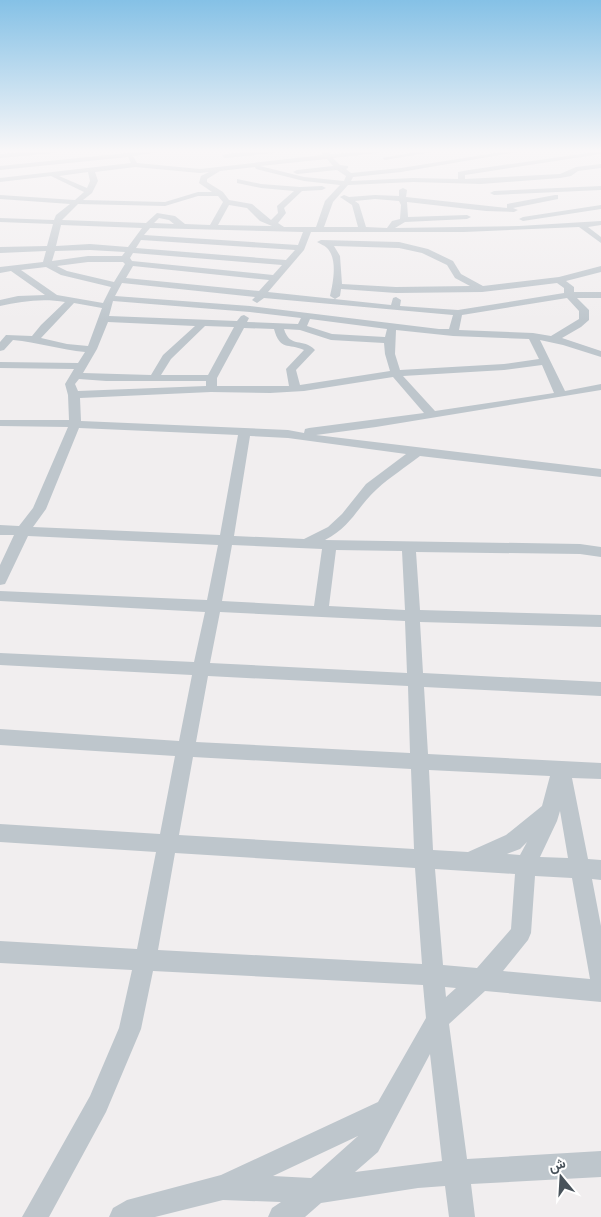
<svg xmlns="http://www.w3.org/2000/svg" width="601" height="1217" viewBox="0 0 601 1217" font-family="'IBM Plex Sans',Vazirmatn,sans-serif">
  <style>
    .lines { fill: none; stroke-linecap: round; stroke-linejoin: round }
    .minor { fill: #bec6cc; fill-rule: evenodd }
  </style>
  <rect width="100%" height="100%" fill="#f1eeef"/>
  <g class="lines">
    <g class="minor">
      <polygon points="34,151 59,151 56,153 0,158 0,154"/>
      <path d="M146,151H168L133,156L137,163L200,169L323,155L321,151H327L330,154L381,151L378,153L333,158L340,165L348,166V168L346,169L351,173L401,168L508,151H523L401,172L353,177L351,181L413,178L458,179V172L469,170L601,151V154L465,175V179L560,174L576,167L601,164V168L578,171L571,176L560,178L481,184L413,182L348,185L333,202L324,227H358L352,205L340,197L344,195L349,197L375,195L399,196V190L403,188L407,190L406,197L507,208V204L555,195H558V199L513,208L518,210L514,212L486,211L407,202L408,217L467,215L471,217L467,219L405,222L395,228L519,226L601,221V225L588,227L601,237V243L579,227L464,232H311L304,250L268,292L391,305L393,298L396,297L401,300L400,306L458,310L564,293V288L557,283L482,292L396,293L341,289L340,296L335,299L330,296C333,283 338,259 327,248C324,245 320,244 317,242L321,240L399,242L428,249L453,261L461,274L483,286L559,277L601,266V272L566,281L574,287V292H601V298H577L589,310V320L581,327L562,338L601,351V357L563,345L540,340L565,391L601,384V390L376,427L316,435L601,469V477L420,456C406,467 390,477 377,489C357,507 352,526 325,540L580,544L601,547V557L580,554L416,552L420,610L601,615V627L420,622L423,673L601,682V696L424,687L428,754L601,763V779L572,778L588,859L601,860V880L592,879L601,926V1002L485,991L449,1024L467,1159L601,1151V1177L471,1184L475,1217H449L445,1186L418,1188L321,1203L305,1217H268L272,1208L281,1202L223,1200L155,1217H109L113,1208L127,1200L221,1175L378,1102L426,1018L423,985L153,971L141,1029L106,1112L49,1217H22L90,1096L119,1028L132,970L0,963V941L137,949L156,852L0,842V824L160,834L175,756L0,745V729L179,741L192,675L0,665V653L194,662L205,612L0,601V591L207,600L218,545L28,536L7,580L5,584L0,585V565L14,535H0V525L19,526L33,508L68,427L0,426V420H69L68,395L65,384L74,369L0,368V362L78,363L85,352C61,350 37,342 13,340L4,350L0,351V342L6,335L32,336L41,325L65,302C44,298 21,301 0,306V300L18,296L45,295L11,271L0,273V267L43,262L46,251L0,253V247L47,246L53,224L0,222V218L54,220L56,215L70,204L0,199V195L75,200L84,192L51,176L0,182V178L131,163L128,157L0,170V166ZM327,159L333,166L297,170L293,172L297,174L337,170L346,176L344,181L304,177L260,166ZM135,167L200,173L209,172L201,176L199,183L212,192H198L165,202L83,200L92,193L98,181L95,172ZM255,167L256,169L304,181L340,185L325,201L316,227H284L278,223L286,213L284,208L302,191L322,190L326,188L322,186L300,187L261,184L237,179V183L261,188L294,191L277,206L278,213L271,220L252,204L229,200L223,192L207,182V179L220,171ZM88,172L90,181L87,188L59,176ZM198,196H218L223,202L210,225L185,224L175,216L157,213L146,223L62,220L78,204L165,206ZM375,199L399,201L401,205L400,219L392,221L387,228L366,227L359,204L355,201ZM229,205L247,208L260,221L272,226L218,225ZM159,218L169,220L174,224L154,223ZM61,225L142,228L128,247L90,244L56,246ZM150,228L303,232L298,245L144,235ZM141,240L295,250L286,260L136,248ZM334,246L399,248L422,253L447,265L455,278L470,286L396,287L342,284L340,256ZM90,250L125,252L122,256H88L52,261L55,251ZM133,253L282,265L273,275L132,261L130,258ZM88,262H123L125,264L114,282L67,271L57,266ZM133,266L269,280L259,291L126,278ZM46,267L61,275L111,287L103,303L57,295L21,270ZM122,283L255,297L252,300L257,303L264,298L453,315L449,329H439L250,306L115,296ZM567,298L579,311V319L551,336L533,333L459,330L462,315ZM113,301L250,312L301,318L298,324L247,322L249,318L244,315L241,316L237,321L109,316ZM74,303L102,308L88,346L67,344L41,338ZM310,319L387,329L385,337L332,334L307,326ZM108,322L195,326L163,355L151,375L83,373L97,349ZM205,326L234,327L208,375H161L171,359ZM244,328L274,329C280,351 288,343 304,350L286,369L289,386H217V378ZM284,329L300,330L331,340L384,343L385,354L390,371L300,385L296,370L315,350C303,337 290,349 284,329ZM396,330L453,336L529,339L539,359L504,364L400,370L395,354ZM542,365L554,393L435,411L403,376L504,370ZM393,377L424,413L309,428L305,429L304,433L288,430L81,421L80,398L211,392L270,393L304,391ZM79,379L106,381H206V386L78,391L75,384ZM79,428L238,435L220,535L33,527L46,509ZM250,436L288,438L406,454L366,484L342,514L328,527L304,539L234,536ZM232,545L322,549L314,606L222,601ZM336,550L402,551L405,610L329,606ZM220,612L405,621L407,673L210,663ZM208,676L408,686L410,753L196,742ZM193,757L411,769L414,849L179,835ZM429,770L550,776L542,806L506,835L468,852L433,850ZM560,811L568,858L540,857L557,821ZM527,842L520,855L507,854L520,849ZM175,853L415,868L422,964L158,950ZM435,869L515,874L511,929L477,968L443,965ZM535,876L572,878L590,979L503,971L528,940L531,933ZM445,987L456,988L446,997ZM430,1054L442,1161L355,1172L378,1152ZM358,1136L311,1178L273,1176Z"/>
      <polygon points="256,151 278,151 275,153 225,158 222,156 225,154"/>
      <polygon points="421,151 438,151 385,160 382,158"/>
      <polygon points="601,186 601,190 494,195 490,193 494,191"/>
      <polygon points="601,205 601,209 523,221 519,219 523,217"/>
    </g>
  </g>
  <linearGradient id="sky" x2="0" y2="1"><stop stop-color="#85c1e6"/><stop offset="0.47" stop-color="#f9f7f8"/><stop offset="1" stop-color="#f9f7f8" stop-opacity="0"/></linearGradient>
  <rect width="601" height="321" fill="url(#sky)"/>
  <g transform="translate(561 1177) rotate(342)" stroke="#ffffff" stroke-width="4" paint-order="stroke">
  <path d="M0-4L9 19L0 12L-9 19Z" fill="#48525a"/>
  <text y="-8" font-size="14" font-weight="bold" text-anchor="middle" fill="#48525a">ش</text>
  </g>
</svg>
